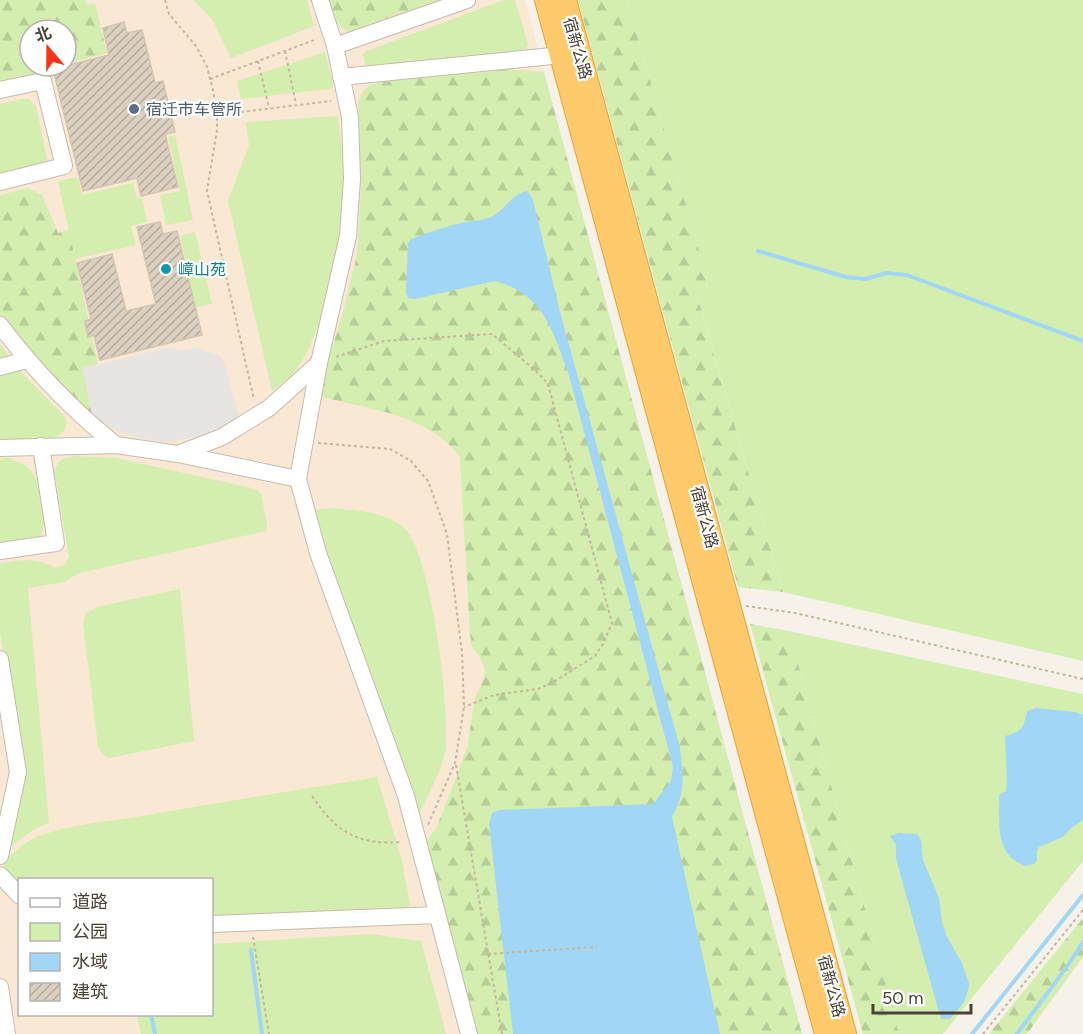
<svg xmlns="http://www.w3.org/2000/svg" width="1083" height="1034" viewBox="0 0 1083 1034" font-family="Figtree,'Noto Sans SC',sans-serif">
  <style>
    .commercial { fill: #f9e8d3; fill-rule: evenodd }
    .green { fill: #d3eeae }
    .forest { fill: url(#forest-firs) }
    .parking { fill: #e7e4e1 }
    .water { fill: #a1d6f7 }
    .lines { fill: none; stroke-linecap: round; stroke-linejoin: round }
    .stream { stroke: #a1d6f7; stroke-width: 4 }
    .building { fill: url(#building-hatch); stroke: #d4c5b0; stroke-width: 1.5 }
    .minor-casing { stroke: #c6bcad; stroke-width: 18 }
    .highway-casing { stroke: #eca02d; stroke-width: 24 }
    .path { stroke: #c6b59a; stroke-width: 2; stroke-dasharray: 3 3; stroke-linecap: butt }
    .minor { stroke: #fff; stroke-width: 16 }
    .highway { stroke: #ffca6b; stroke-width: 22 }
    .service-dot { fill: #5c6f8a; stroke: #fff; stroke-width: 2 }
    .culture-dot { fill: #0f9aa8; stroke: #fff; stroke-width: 2 }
    .labels { text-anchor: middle; stroke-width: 4.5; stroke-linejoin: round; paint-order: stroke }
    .street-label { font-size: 16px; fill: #4b4236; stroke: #fff }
    .service-label { font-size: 16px; fill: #4e5e75; stroke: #fff; text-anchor: start }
    .culture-label { font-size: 16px; fill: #0d838f; stroke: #fff; text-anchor: start }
  </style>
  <defs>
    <pattern id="forest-firs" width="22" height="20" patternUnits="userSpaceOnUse" patternTransform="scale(1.5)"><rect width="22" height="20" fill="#d3eeae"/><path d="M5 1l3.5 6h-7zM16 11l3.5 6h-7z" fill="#b7cd96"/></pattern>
    <pattern id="building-hatch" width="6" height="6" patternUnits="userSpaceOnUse" patternTransform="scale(1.5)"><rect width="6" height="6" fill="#dcd0c0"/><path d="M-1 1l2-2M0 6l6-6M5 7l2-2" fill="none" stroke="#b4aa9d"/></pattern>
  </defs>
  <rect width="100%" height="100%" fill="#f6f2e9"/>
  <path class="commercial" d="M0,0H525L802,1034H0ZM30,30H66V66H30ZM20,880H212V1014H20Z"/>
  <g class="green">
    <polygon points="193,0 307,0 314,26 231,58 212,19"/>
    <polygon points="504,0 515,0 528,44 526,52 366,67 363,54 366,51"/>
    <polygon points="627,0 1083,0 1083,661 783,592 697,294 708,289 703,264"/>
    <polygon points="325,52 333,83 333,87 329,89 241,99 237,81"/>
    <polygon points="21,99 29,99 36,106 48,163 0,178 0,104"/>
    <path d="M338,116C340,135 343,156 343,175C343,231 329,325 296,370C290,378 280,384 272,391L228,201L249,145L246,122Z"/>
    <polygon points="175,135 193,220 166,225 160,195 180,191 168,137"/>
    <polygon points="78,177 82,195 133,183 137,199 142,198 147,222 131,226 136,245 75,259 58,181"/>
    <polygon points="195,232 212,304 196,307 180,236"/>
    <polygon points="0,344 20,371 64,416 67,423 63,432 52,439 0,445"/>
    <path d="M74,456L116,458L252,488L261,493L267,524L266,531L79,573L64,582L28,588L49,823C31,829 18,840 4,854L22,774L0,633V563C23,560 34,557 56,568L64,565L69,557L54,470L61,460Z"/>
    <path d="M8,458C17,461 26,464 32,472C41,484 51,530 37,539C28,545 11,544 0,546V459Z"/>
    <path d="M332,508C357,511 386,511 405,529C431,553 450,710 446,747C444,766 427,797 419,815L345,611L313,510Z"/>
    <polygon points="180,589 194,741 109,758 103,755 98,746 83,623 86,613 97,607"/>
    <polygon points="789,631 1083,694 1083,861 943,1034 899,1034"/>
    <path d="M377,777L402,861L410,905L406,908L212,920V880H20L19,890L4,869V862C12,855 20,846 29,841C56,826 105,822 136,817C216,803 297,790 377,777Z"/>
    <polygon points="370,934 421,941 446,1034 141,1034 137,1015 212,1014 212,944"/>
  </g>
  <g class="forest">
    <polygon points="0,0 85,0 87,5 95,3 107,53 66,64 66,30 30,30 30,66 56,66 50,68 52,77 0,87"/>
    <path d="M326,0H452L349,33C336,26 332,13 326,0Z"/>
    <polygon points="578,0 627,0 703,264 708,289 697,295 783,592 738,587"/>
    <path d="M509,69L544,72L802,1034H473L424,845L436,828L449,796L467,748L475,698L483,681L485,669L480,657L472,647L470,634L460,457C429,414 367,409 318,396L343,312L357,255L361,190L358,102C363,89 368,84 381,82Z"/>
    <polygon points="28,188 42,195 58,233 69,230 98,364 83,368 92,414 37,364 0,314 0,195"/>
    <polygon points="750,624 789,631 899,1034 863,1034"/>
    <polygon points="1083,918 1083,957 1027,1034 989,1034"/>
  </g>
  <polygon class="parking" points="167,348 174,348 179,351 197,348 219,355 224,362 238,413 237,420 215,434 165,442 139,438 105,427 92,414 82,368"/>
  <g class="water">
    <path d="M528,191L533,200L560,312L680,748C683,776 686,792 672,817L720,1034H513L489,824L492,813L500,810L653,804L671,781L673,767L569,375C553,333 545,294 495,281L414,299L408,298L406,293L408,243L411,239C429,232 447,226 466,222C473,221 482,220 489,218C505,212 511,193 528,191Z"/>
    <path d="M1036,708L1075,712L1083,715V820L1070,829L1063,837L1039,847L1037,851V860L1034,864L1025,866C994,854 1000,823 999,795L1006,791L1007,782L1005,736C1022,732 1024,727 1027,711Z"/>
    <polygon points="899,833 917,834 921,840 923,860 939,898 942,922 947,937 962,963 969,983 968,991 964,1002 950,1019 941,1019 896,859 896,845 890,836"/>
  </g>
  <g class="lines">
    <g class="stream">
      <polyline points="758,251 846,277 865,279 887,273 907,275 1083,341"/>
      <polyline points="251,950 262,1034"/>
      <polyline points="151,1014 155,1034"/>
      <polyline points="972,1034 1083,895"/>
      <path d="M1017,1034C1039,1003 1064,974 1083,942"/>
    </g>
  </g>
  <g class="building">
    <polygon points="124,22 127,33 142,30 155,83 163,81 175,132 165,134 178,187 141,196 137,178 83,191 53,69 109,55 103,28"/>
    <polygon points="160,222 163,234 177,231 202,335 100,360 94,335 88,337 85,321 91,319 77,263 112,254 126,311 156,304 137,227"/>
  </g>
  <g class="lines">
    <defs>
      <g id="minor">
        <polyline points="320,0 335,46 350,117 352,179 348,236 319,363 298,479 318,553 406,796 469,1034"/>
        <polyline points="335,46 467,0"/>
        <polyline points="341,77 562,55"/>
        <polyline points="0,90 43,81 64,166 0,182"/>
        <path d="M0,325C34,370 71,409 116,445"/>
        <polyline points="0,367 27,360"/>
        <polyline points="0,448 116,445 178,454 298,479"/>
        <polyline points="178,454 222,437 269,408 319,363"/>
        <polyline points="0,551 56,543 41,446"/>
        <polyline points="0,659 18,772 0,856"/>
        <polyline points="0,875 20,896"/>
        <polyline points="212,924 437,915"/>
        <polyline points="0,987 7,1034"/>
      </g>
      <g id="highway">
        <polyline points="546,0 826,1034"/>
        <polyline points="565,0 845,1034"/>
      </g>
    </defs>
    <use href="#minor" class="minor-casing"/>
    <use href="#highway" class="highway-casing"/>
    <g class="path">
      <polyline points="165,0 169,14 196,46 207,67 213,90 217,115 217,130 207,191 254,400"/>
      <polyline points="285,51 296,104"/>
      <polyline points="258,61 269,108"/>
      <polyline points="210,79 317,39"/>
      <polyline points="217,115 331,101"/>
      <polyline points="336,357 384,341 492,334 536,371 548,384 612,623 603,644 595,656 552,683 538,689 494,695 464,707"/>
      <polyline points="318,443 390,449 411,461 428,481 447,534 462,653 464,707 455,763 428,825"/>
      <polyline points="746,606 795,613 1083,679"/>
      <polyline points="456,765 502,1034"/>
      <path d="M312,796C337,833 358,845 402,842"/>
      <polyline points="253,937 269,1034"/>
      <polyline points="488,954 597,947"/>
      <polyline points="983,1034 1083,910"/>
    </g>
    <use href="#minor" class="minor"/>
    <use href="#highway" class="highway"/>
  </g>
  <circle class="service-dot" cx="134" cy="109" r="6"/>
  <circle class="culture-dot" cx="166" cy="269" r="6"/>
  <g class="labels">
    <g class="street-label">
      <text transform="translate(578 48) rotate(74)" y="6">宿新公路</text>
      <text transform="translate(705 517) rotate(75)" y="6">宿新公路</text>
      <text transform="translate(832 986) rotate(75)" y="6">宿新公路</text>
    </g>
    <g class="service-label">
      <text x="146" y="115">宿迁市车管所</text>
    </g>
    <g class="culture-label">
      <text x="178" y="275">嶂山苑</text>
    </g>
  </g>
  <rect x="18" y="878" width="195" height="138" fill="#ffffff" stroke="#b7b3af" stroke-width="1.5"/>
  <rect x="30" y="898" width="30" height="9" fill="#ffffff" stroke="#b7b3af" stroke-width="1.5"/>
  <text x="72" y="908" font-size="18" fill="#4b4236">道路</text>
  <rect x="30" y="923" width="30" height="18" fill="#d3eeae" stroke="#b7b3af" stroke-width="1.5"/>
  <text x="72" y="938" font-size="18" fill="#4b4236">公园</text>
  <rect x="30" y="953" width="30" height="18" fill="#a1d6f7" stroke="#b7b3af" stroke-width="1.5"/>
  <text x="72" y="968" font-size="18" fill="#4b4236">水域</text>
  <rect x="30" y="983" width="30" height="18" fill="url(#building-hatch)" stroke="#b7b3af" stroke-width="1.5"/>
  <text x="72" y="998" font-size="18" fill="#4b4236">建筑</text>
  <g transform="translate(48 48) rotate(340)"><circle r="28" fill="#ffffff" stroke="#b7b3af" stroke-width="1.5"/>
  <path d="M0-4.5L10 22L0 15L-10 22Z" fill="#ff3317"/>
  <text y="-9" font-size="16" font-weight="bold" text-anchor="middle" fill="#4b4236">北</text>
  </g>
  <path d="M873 1004v9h98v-9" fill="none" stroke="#4b4236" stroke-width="3"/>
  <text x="882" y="1004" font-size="18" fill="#4b4236" stroke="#ffffff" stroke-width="4.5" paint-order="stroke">50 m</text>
</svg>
